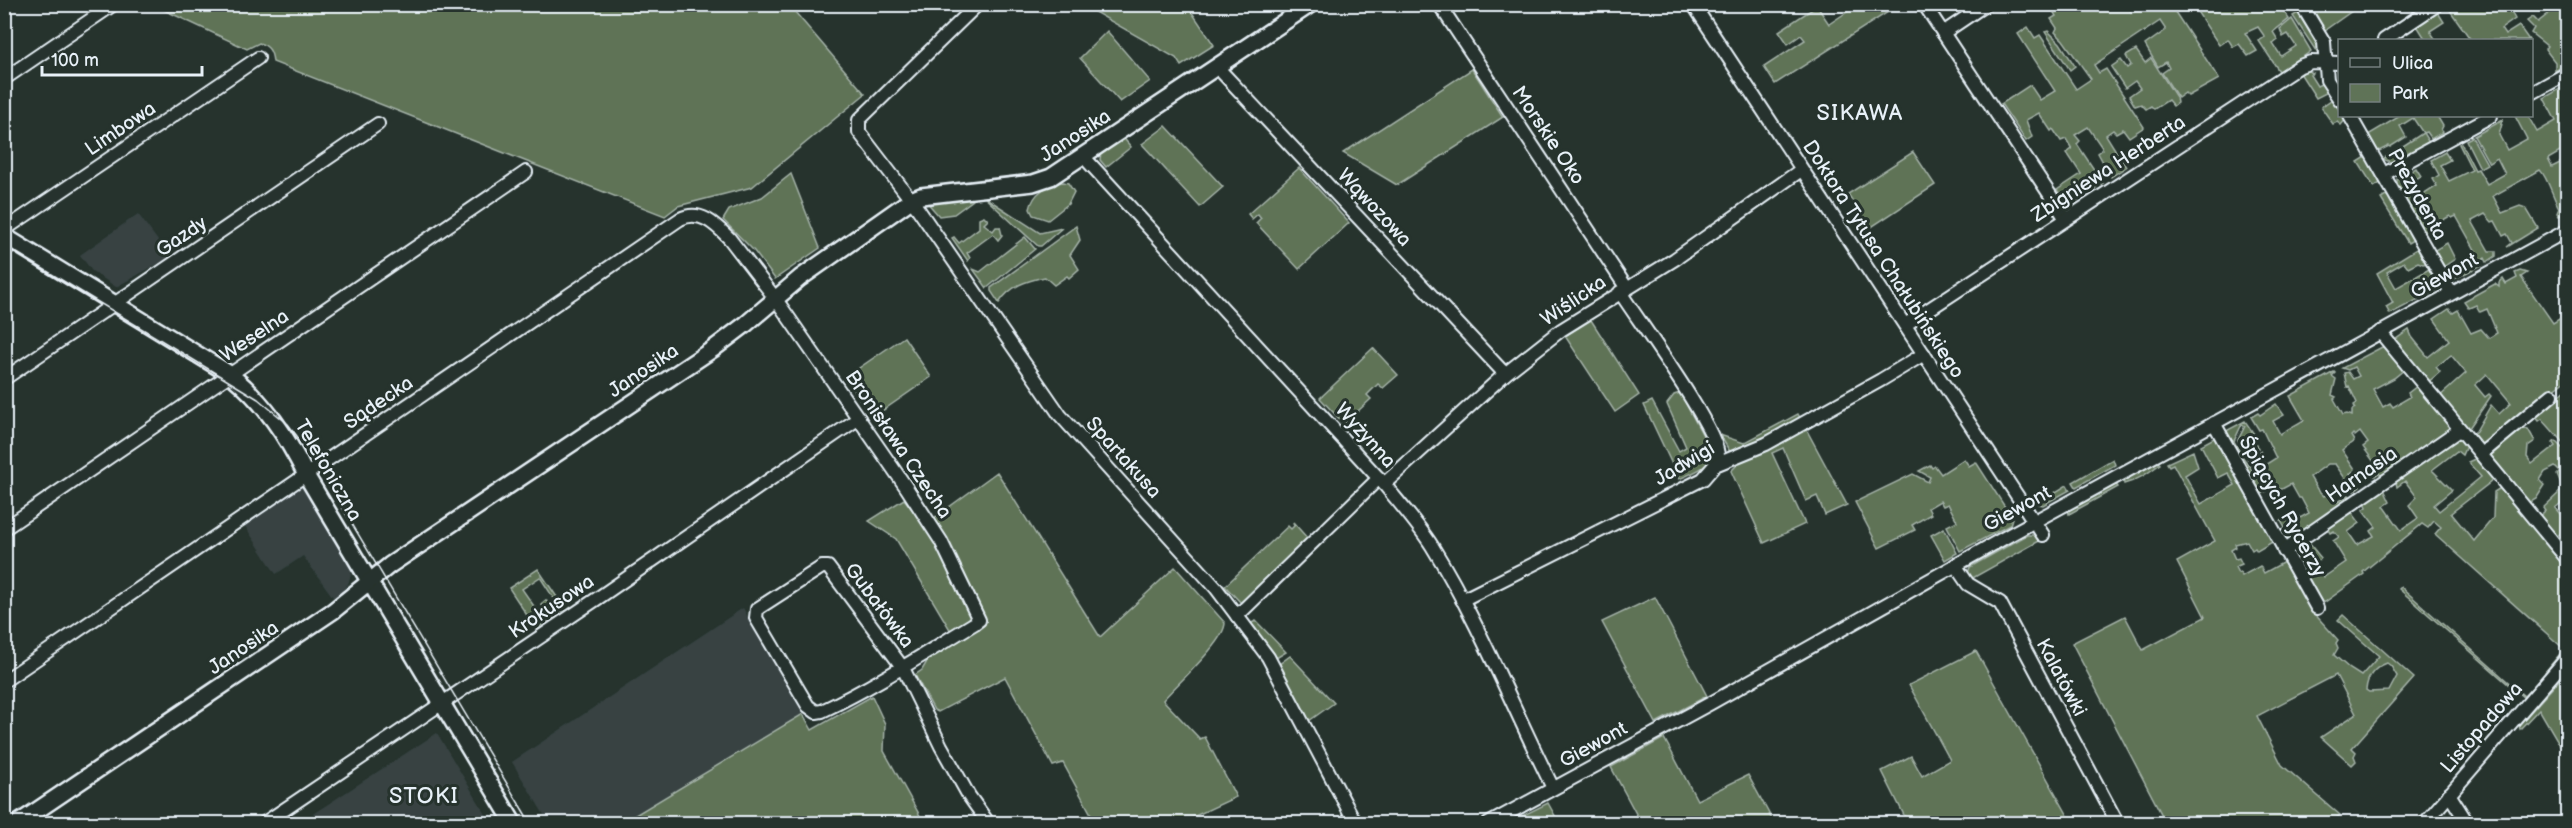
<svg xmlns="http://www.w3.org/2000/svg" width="2572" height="828" viewBox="0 0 2572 828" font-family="'Balsamiq Sans',sans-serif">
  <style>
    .built { fill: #374343 }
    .green { fill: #5f7357; stroke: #a4b2a8; stroke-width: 1.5; fill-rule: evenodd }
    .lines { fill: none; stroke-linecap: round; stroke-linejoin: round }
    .minor-casing { stroke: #e8f1f8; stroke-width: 16 }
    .tertiary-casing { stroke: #e8f1f8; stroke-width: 20 }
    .minor { stroke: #26332d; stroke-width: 12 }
    .tertiary { stroke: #26332d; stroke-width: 15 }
    .tram { stroke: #e8f1f8; stroke-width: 1.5 }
    .labels { text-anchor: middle; stroke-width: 6; stroke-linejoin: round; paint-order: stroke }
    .street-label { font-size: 20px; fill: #e8f1f8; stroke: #26332d }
    .quarter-label { font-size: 22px; letter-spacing: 1.5px; fill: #e8f1f8; stroke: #26332d }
  </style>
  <rect width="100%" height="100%" fill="#26332d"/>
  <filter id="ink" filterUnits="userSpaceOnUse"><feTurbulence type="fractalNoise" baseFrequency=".0167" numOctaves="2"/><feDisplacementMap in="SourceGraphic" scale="12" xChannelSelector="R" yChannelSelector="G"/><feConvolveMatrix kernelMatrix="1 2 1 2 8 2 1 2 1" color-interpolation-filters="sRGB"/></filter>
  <g filter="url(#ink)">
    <g class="built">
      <polygon points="138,214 170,257 116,287 92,271 80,255"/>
      <polygon points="301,487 304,487 352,571 348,584 335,600 303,556 276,574 245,526"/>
      <polygon points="743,608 803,714 622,823 549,823 512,762"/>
      <polygon points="437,733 491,823 299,823"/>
    </g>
    <g class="green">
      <polygon points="1859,4 1899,5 1775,84 1764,67 1805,40 1801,35 1788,44 1779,31 1817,6 1829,24"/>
      <polygon points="2358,4 2359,6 2325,30 2307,5"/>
      <path d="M167,5H789L865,94L752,187L678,206L665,216L273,62C272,51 269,46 259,43L247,49L162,9Z"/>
      <polygon points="1098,5 1187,5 1214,45 1181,66 1176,58 1091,10"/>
      <polygon points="2107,5 2126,5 2132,13 2143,6 2142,5 2187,5 2175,12 2219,79 2188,96 2185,93 2178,98 2162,73 2169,68 2166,62 2158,67 2145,45 2166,30 2160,21 2094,65 2099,73 2106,69 2144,127 2129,137 2123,129 2116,133 2113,130 2106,135 2126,167 2111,177 2098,153 2103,149 2088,127 2075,135 2080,141 2077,144 2103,183 2072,203 2065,201 2057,190 2081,174 2067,153 2072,149 2066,139 2061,141 2053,129 2051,131 2039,113 2026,120 2032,137 2026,141 2001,104 2030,85 2040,100 2055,91 2018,34 2028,27 2035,38 2040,35 2076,89 2091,79 2063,40 2055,32 2057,28 2051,19 2056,16 2053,11 2058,7 2057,5"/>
      <polygon points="2204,5 2279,5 2289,19 2273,32 2278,40 2273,44 2281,56 2296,46 2288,34 2283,37 2280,29 2292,19 2311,51 2282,72 2279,71 2259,41 2265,37 2258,27 2245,33 2257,51 2248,56 2239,44 2233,47 2228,39 2219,45 2196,10"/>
      <polygon points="2449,5 2507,5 2515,19 2501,29 2505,35 2519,26 2529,40 2471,40 2449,9 2451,7"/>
      <polygon points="2557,7 2567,19 2567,28 2561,36 2567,48 2568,66 2566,64 2555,71 2555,62 2545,49 2547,46 2531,33 2534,28 2527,21 2533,17 2538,22"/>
      <polygon points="2437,11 2444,22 2430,31 2436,40 2426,40 2416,24"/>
      <polygon points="2298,13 2316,37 2320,51 2318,54 2293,16"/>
      <polygon points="1107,31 1150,81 1120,102 1080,58"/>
      <polygon points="2048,31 2060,43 2075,66 2070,70 2045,32"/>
      <polygon points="2136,50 2145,63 2151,58 2176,97 2177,103 2173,106 2168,100 2154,109 2151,106 2146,109 2141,104 2135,106 2129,96 2140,88 2135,81 2125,88 2111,67 2121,60 2127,68 2131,65 2126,56"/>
      <polygon points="1472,69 1503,117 1397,185 1343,153"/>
      <polygon points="2306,70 2313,73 2310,75 2317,86 2323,83 2328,92 2316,98 2300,73"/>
      <path d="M2567,85V148L2548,159L2552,167L2566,160L2567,177L2561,181L2567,194V212L2559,216L2557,213L2559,208C2552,195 2548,178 2540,170L2493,196L2502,213L2520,206L2526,208L2538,228L2507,247L2512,243L2507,234L2503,236L2495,221L2492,222L2485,214L2472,221L2489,251H2496V256L2487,262L2485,258L2480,261L2482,265L2452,280L2448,275L2478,255L2456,216L2452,218L2450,216L2422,232L2397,185V179L2416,168L2421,176L2414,180L2417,186L2415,188L2420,197L2437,186L2433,179L2439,175L2431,160L2445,152L2450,160L2440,165L2449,181L2472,170L2459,144L2461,143L2475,170L2478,169L2487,184L2505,174L2497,158L2489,163L2474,136L2503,120L2499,135L2507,150L2527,139L2515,116H2528L2537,132L2556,121L2544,98Z"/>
      <polygon points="2331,100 2333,100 2339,110 2340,116 2343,116 2346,119 2341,125 2337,122 2333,124 2321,107"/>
      <polygon points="2400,116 2437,116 2443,126 2441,130 2443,132 2431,139 2426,132 2423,133 2430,144 2392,163 2383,159 2423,133 2413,118 2400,126 2406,137 2390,147 2389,146 2377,152 2368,135"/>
      <polygon points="1166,126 1223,187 1200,207 1142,144"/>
      <polygon points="1121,135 1131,147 1106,167 1100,160 1101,152"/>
      <polygon points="2472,137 2487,164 2480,168 2466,140"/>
      <polygon points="1913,152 1935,185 1870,228 1848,194"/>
      <polygon points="2366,157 2369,157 2382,182 2374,187 2358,162"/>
      <polygon points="1299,168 1349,223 1299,269 1256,223 1261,218 1258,214 1252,219 1248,214"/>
      <polygon points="791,174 820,248 775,279 754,251 723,220 729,210 762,197"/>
      <path d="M1063,182L1068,183L1074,192L1068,204L1048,220L1033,215L1030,209C1033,193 1048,184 1063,182Z"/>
      <polygon points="2389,194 2413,240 2408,243 2381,199"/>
      <polygon points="974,196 973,200 954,214 939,216 926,201"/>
      <polygon points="983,196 1040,233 1062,228 1041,246 1038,246"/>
      <polygon points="984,216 988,220 984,224 993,231 996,227 1000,227 1002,235 998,240 993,234 967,253 970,258 968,261 952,238 954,237 959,243 979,228 979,218"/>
      <path d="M1076,226L1080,240L1070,255L1079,269L1069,278L1067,276L1054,285L1045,277C1026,281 1011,285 999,303L991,291V288Z"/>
      <polygon points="1025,237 1035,249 987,288 973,269 980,272"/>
      <polygon points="2447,243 2455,259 2443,267 2433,251"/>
      <polygon points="2418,248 2427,263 2423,264 2418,262 2408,267 2404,262 2387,272 2396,288 2429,269 2438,289 2390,314 2386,307 2393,303 2377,273"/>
      <polygon points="2520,271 2527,273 2521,277 2553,323 2567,314 2567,379 2480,448 2470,436 2476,431 2491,405 2499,414 2511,403 2487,374 2475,385 2485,397 2489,394 2491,396 2467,431 2438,398 2466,373 2451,355 2436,367 2440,372 2426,384 2392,342 2409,330 2412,337 2428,357 2449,340 2434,319 2449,309 2453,313 2458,310 2471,333 2481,329 2489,338 2497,333 2487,309 2480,312 2476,305 2469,308 2464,301 2495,284 2499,287 2499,283 2503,279 2506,284 2517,278 2515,273"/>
      <polygon points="1591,320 1639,395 1615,412 1565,336"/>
      <polygon points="904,337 931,377 872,418 846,377"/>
      <polygon points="2384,346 2404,370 2394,378 2373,389 2383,407 2390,403 2393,407 2410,397 2408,393 2417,386 2450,424 2451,431 2383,478 2379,473 2375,476 2367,467 2374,462 2363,447 2368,443 2360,432 2355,436 2353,434 2351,436 2354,441 2342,450 2355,469 2350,474 2360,486 2354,491 2335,464 2328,464 2310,477 2317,489 2324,496 2330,492 2338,502 2349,495 2353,500 2290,541 2280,533 2285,528 2281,521 2289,517 2292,519 2299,516 2300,518 2309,513 2301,498 2299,498 2291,484 2282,489 2272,488 2258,496 2226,434 2228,430 2245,421 2254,434 2251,435 2258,448 2246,454 2238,440 2245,426 2242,424 2234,441 2242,456 2258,478 2247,457 2260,451 2262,455 2260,456 2265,465 2276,458 2262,429 2259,430 2251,417 2258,413 2260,415 2276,404 2284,415 2273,421 2280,434 2304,420 2290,396 2334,372 2335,373 2332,376 2336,379 2332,395 2336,397 2334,399 2343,415 2347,414 2352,416 2352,410 2355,408 2354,405 2357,403 2349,386 2347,387 2344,373 2348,372 2353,379 2359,376 2354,367 2348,370 2342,368"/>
      <polygon points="1373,348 1398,375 1383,388 1378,384 1367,395 1371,399 1344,424 1320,398"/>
      <polygon points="2567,389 2567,502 2565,500 2555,508 2561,515 2567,516 2567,528 2555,538 2538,517 2545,511 2543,508 2563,489 2557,475 2560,472 2555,467 2545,472 2540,480 2545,485 2536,499 2527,504 2488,455 2522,428 2528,429 2535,441 2528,446 2527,457 2532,464 2555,446 2553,443 2555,441 2562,448 2565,445 2542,419 2539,421 2535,416"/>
      <path d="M1680,393L1713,454C1709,468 1692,473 1679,479L1644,405L1652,401L1679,451L1686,447L1667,404L1674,395Z"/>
      <polygon points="1798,414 1847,505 1825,515 1817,496 1806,501 1783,448 1772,453 1805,524 1764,543 1731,471 1736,466 1736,462 1720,435 1744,443"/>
      <polygon points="2458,437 2466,446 2462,455 2457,451 2432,470 2452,490 2434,505 2439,511 2481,477 2468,462 2477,458 2493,477 2492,481 2451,513 2474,541 2493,518 2494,492 2502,487 2567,566 2567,570 2561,575 2567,584 2567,651 2548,674 2545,672 2564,649 2435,534 2441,527 2434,521 2428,528 2422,524 2363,572 2364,574 2325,602 2319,604 2294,559 2298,549 2308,542 2321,558 2315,563 2319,573 2321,572 2324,577 2346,562 2333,541 2339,537 2334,531 2330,533 2327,528 2351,511 2360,523 2348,532 2357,545 2374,536 2371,531 2376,527 2363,510 2367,507 2365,502 2382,485 2390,502 2384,506 2401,530 2418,518 2409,505 2417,497 2405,481 2397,487 2395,478"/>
      <path d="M2214,438H2218L2274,541L2257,551L2255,548L2252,550L2247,541L2235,544L2236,547L2231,550L2235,559L2239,558L2242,564L2235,567L2238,573L2240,572L2242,576L2260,566L2264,573L2284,562L2312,611L2338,640L2336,643L2338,648L2334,655L2350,669L2361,676L2379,656L2338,620L2343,615L2414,678L2352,748L2356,752L2354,756L2356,761L2352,765L2321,737L2356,714L2336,675L2257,716L2282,765L2340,815L2331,823H2166L2072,643L2125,616L2143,650L2205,617L2177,562L2215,541L2173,464L2169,466L2167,463L2193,451L2198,467L2185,475L2201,504L2235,485L2228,473L2218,478L2201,445ZM2387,663L2391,666L2397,676L2389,691L2369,692L2366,690C2367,677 2373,668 2387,663Z"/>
      <polygon points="1964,459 1969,466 1976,462 2012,518 2010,525 1960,551 1947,526 1957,521 1948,504 1943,506 1940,501 1928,508 1931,514 1912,525 1915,530 1879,548 1855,502 1913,474 1928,482 1930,477 1919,471 1930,465 1932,468 1935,466 1941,474"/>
      <polygon points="2113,459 2115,465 2076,487 2073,482"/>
      <path d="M2156,460L2160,464C2149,472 2139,480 2124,484L2123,478Z"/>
      <path d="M997,472L1100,637L1175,567L1225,623C1225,641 1177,684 1163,700L1200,739L1205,737L1236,797L1180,823H1096L1063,763L1053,766L1005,677L938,712L934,710L915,675L922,670L929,658L985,624V618L934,518Z"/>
      <polygon points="2115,483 2118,487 2069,514 2068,509"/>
      <polygon points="2067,485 2070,490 2043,505 2039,504 2035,498 2044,492 2051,495"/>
      <polygon points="904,499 932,534 971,613 968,623 952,633 896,539 869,521"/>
      <polygon points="1293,522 1308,539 1241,603 1225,586 1288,526 1291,529 1294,526"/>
      <polygon points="1944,528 1957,553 1945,560 1931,535"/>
      <polygon points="2027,535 2037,535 2041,540 1971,579 1968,573 1970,567"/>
      <polygon points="538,569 565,609 562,611 540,577 522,589 538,612 544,608 541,604 546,600 555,616 536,629 509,588"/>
      <polygon points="2401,587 2524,696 2540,679 2541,681 2526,698 2523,697 2399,589"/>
      <polygon points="1655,597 1707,696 1656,723 1602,622"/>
      <polygon points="1256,621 1286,652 1273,660 1249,624"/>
      <polygon points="1976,651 2072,823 1908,823 1882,771 1911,756 1922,776 1950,760 1909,685"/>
      <polygon points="1290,656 1334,703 1309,721 1278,665"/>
      <polygon points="2563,676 2567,678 2567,757 2539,709 2520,729 2519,725"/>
      <polygon points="872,696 885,724 884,751 924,823 622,823 803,714 812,730"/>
      <polygon points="1664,738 1697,800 1748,775 1774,823 1641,823 1611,767"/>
      <polygon points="1548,803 1559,823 1508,823"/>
    </g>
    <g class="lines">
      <defs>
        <g id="minor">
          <polyline points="978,4 859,120 859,132 918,209 1060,415 1216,588 1268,657 1356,824"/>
          <polyline points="1439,4 1626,287"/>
          <polyline points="1693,4 2043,535"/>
          <polyline points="1924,4 2066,219"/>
          <polyline points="2301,4 2324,42 2327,80 2340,100"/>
          <polyline points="1943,33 1986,4"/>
          <polyline points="2384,40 2438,4"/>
          <polyline points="1217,67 1505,374"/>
          <polyline points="4,79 114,4"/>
          <polyline points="2532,93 2568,73"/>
          <polyline points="2350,116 2451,293"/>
          <path d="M1083,156L1384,484C1400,504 1418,524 1432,546C1479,622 1513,708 1553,788"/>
          <polyline points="2384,174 2491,116"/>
          <polyline points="4,230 258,58"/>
          <path d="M1620,292C1637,319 1719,430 1718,456C1718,459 1716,462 1715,465"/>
          <polyline points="1905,325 2300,66 2311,62 2340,63"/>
          <polyline points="2380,332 2568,560"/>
          <polyline points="4,379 378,124"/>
          <polyline points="2214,423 2317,608"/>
          <polyline points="2481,454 2552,395"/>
          <polyline points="1384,484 1505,374 1561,330 1675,259 1801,170"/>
          <polyline points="4,529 526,172"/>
          <polyline points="2284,551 2459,430"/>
          <polyline points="1955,565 1968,584 2000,603 2118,824"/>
          <polyline points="1462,600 1703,479 1715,465 1766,444 1881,380 1924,354"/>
          <polyline points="1237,616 1379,478"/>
          <path d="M4,681L680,219C700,209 715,224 729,238L775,298L906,487L941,541L979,620L975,623C924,654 875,686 822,711L816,712L808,706L756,618L757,609L822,567H828L903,668L941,746L969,796L989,824"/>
          <polyline points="2449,794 2468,824"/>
          <polyline points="263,824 601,596 859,418"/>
          <polyline points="1488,824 1711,703 2013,533 2568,230"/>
          <polyline points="2424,824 2568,657"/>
        </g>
        <g id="tertiary">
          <path d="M4,236L231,375C265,403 286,435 306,475L514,824"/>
          <polyline points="17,824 333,611 390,565 713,349 746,324 800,278 911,200 921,196 1033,183 1051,177 1311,4"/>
        </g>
      </defs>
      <use href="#minor" class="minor-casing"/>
      <use href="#tertiary" class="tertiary-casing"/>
      <use href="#minor" class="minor"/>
      <use href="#tertiary" class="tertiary"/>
      <polyline class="tram" points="4,245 258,399 288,424 311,455 531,824"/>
    </g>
  </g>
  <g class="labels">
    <g class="street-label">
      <text transform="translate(120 128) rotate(-34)" y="7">Limbowa</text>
      <text transform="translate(1075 135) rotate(-33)" y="7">Janosika</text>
      <text transform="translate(1549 135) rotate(56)" y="7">Morskie Oko</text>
      <text transform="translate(2108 168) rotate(-33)" y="7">Zbigniewa Herberta</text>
      <text transform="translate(2418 194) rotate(61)" y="7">Prezydenta</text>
      <text transform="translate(1375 207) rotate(47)" y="7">Wąwozowa</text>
      <text transform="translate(181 236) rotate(-34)" y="7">Gazdy</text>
      <text transform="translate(1884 259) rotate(57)" y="7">Doktora Tytusa Chałubińskiego</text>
      <text transform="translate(2444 275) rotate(-29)" y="7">Giewont</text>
      <text transform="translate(1573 300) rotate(-34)" y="7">Wiślicka</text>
      <text transform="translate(254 335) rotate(-34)" y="7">Weselna</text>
      <text transform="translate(643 370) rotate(-34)" y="7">Janosika</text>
      <text transform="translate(378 402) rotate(-34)" y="7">Sądecka</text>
      <text transform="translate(1366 435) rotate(48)" y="7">Wyżynna</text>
      <text transform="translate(899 444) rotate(56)" y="7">Bronisława Czecha</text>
      <text transform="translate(1124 457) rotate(48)" y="7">Spartakusa</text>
      <text transform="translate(1684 463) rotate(-31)" y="7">Jadwigi</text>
      <text transform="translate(329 470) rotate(60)" y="7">Telefoniczna</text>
      <text transform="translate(2361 474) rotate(-35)" y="7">Harnasia</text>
      <text transform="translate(2283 506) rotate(61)" y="7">Śpiących Rycerzy</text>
      <text transform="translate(2017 508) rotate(-29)" y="7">Giewont</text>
      <text transform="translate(880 605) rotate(53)" y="7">Gubałówka</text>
      <text transform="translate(551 606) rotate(-34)" y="7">Krokusowa</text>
      <text transform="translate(243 647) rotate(-34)" y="7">Janosika</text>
      <text transform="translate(2062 677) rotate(62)" y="7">Kalatówki</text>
      <text transform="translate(2481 727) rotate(-49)" y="7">Listopadowa</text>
      <text transform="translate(1593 744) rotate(-29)" y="7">Giewont</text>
    </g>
    <g class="quarter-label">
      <text x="1860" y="120">SIKAWA</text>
      <text x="424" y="803">STOKI</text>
    </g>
  </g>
  <rect width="2572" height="828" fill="none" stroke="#26332d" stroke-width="24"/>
  <rect x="12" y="12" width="2548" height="804" fill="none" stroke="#e8f1f8" stroke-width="2" filter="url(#ink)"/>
  <rect x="2338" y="39" width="195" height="78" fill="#26332d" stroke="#747f7e" stroke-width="1.5"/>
  <rect x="2350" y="58" width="30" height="9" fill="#26332d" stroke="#747f7e" stroke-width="1.5"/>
  <text x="2392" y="69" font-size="18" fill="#e8f1f8">Ulica</text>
  <rect x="2350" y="84" width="30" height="18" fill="#5f7357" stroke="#747f7e" stroke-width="1.5"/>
  <text x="2392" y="99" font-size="18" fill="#e8f1f8">Park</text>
  <path d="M42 66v9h160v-9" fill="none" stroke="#e8f1f8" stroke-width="3"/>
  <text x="51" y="66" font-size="18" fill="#e8f1f8" stroke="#26332d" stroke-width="4.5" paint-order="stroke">100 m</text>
</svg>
